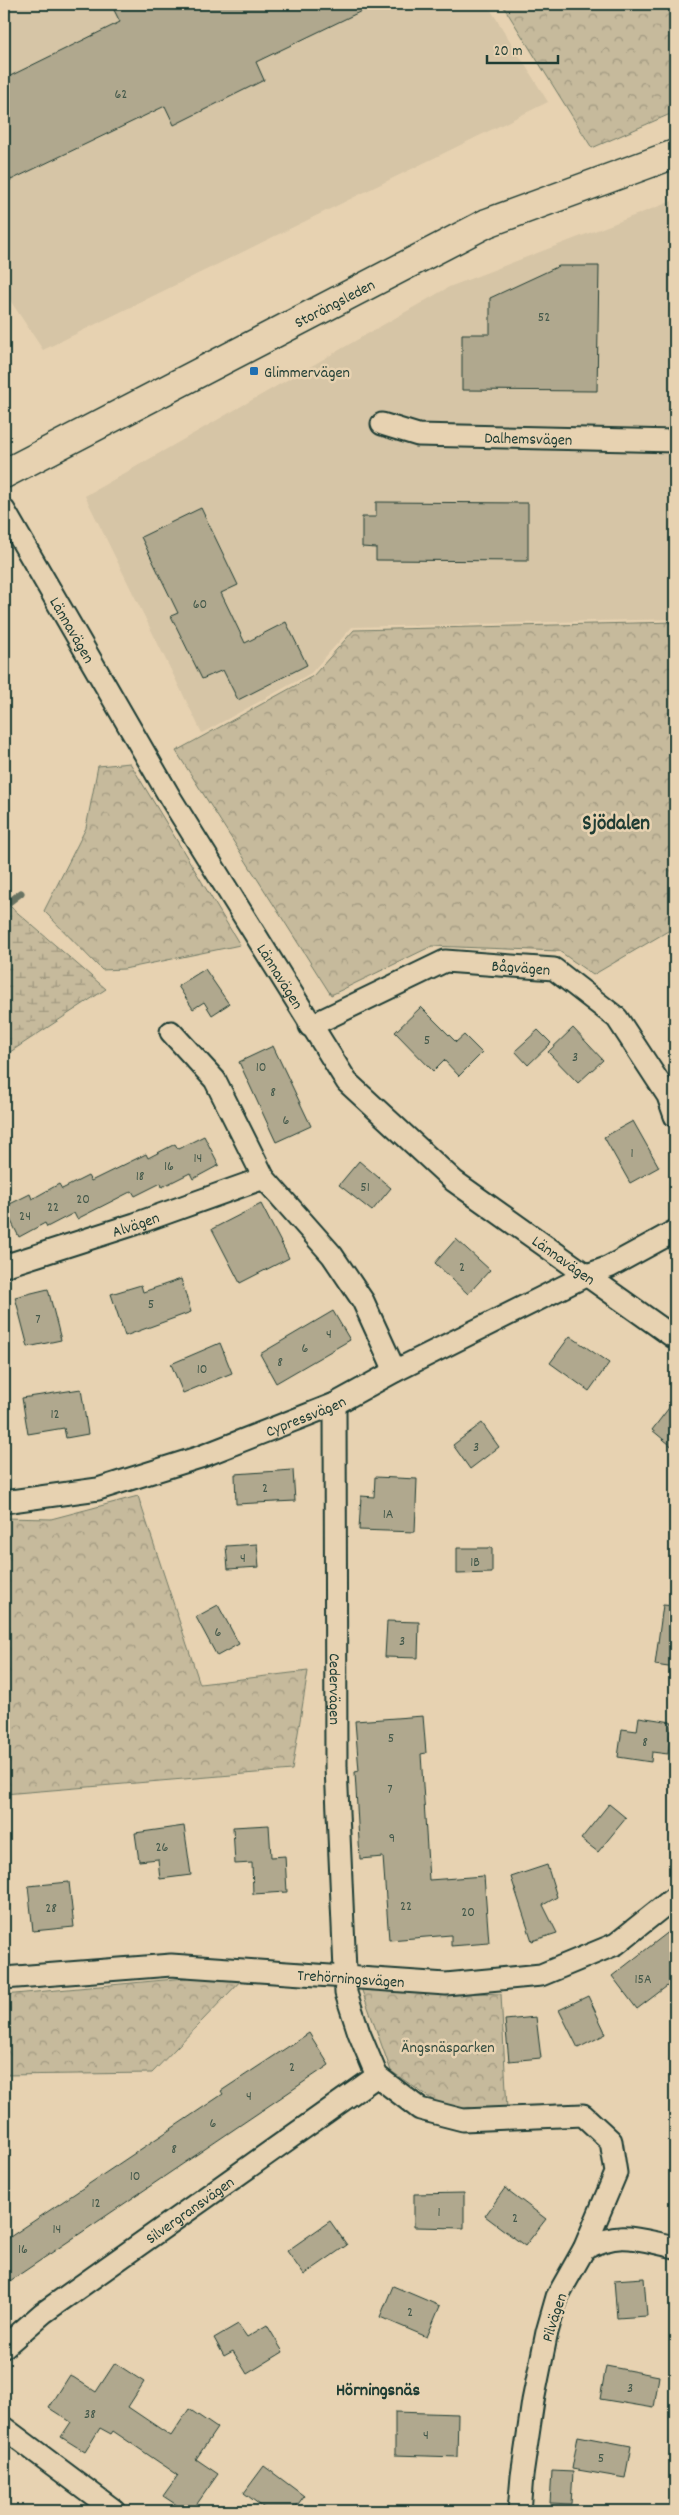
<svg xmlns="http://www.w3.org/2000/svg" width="679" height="2515" viewBox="0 0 679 2515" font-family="Dekko,sans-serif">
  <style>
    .built { fill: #d6c5a6 }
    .forest { fill: url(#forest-crowns); stroke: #727c68 }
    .wetland { fill: url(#wetland-marsh); stroke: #727c68 }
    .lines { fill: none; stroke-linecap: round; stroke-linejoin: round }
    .stream { stroke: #687362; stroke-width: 7 }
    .building { fill: #b0a88e; stroke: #1f3d34 }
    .street-casing { stroke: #1f3d34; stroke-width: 25 }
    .secondary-casing { stroke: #1f3d34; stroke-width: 31 }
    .street { stroke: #e7d2b1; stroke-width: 21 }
    .secondary { stroke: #e7d2b1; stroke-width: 28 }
    .poi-dot { fill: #1f6fb2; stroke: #e7d2b1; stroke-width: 2 }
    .labels { text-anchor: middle; stroke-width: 5; stroke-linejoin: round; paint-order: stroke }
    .number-label { font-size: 14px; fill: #43584a }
    .street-label { font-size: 16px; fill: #1f3d34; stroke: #e7d2b1 }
    .poi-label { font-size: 16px; fill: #1f3d34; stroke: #e7d2b1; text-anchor: start }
    .park-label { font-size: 16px; fill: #304a3e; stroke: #e7d2b1 }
    .neighbourhood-label { font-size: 18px; font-weight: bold; fill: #1f3d34; stroke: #e7d2b1 }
    .district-label { font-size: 21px; font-weight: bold; fill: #1f3d34; stroke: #e7d2b1 }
  </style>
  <defs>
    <pattern id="forest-crowns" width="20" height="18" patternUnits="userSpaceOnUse" patternTransform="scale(1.25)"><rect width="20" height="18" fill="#c6ba9c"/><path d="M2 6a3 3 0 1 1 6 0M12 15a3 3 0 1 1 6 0" fill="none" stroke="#a09880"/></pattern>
    <pattern id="wetland-marsh" width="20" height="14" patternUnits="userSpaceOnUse" patternTransform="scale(1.25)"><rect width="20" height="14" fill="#c6ba9c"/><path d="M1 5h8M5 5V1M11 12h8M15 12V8" fill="none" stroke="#a09880"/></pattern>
  </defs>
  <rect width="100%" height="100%" fill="#e7d2b1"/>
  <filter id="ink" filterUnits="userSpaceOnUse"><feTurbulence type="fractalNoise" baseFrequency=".02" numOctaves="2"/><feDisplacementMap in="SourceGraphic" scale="10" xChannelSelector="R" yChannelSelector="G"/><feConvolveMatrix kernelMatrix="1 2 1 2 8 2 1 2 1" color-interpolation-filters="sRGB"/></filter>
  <g filter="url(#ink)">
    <g class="built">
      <polygon points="4,4 487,4 548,102 43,350 4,291"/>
      <polygon points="675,200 675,619 352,627 311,673 202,733 85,496 449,287"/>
    </g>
    <g class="forest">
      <polygon points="502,4 675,4 675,112 592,148"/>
      <polygon points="675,622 675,927 593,975 559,951 432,946 331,995 176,751 313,676 354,630"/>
      <polygon points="130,763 240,945 124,969 102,970 44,911 86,828 98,766"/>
      <polygon points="138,1496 200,1684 308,1671 292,1770 4,1794 4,1518 51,1519"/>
      <polygon points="249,1972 152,2073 4,2075 4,1995"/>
      <polygon points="361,1988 501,1994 507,2109 444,2108 391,2071"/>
    </g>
    <polygon class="wetland" points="4,901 106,989 4,1056"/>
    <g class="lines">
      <polyline class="stream" points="4,906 21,893"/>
    </g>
    <g class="building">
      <polygon points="111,4 376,4 256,62 264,80 174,125 165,106 11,180 4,165 4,79 120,22"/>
      <polygon points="559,266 599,266 597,391 462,390 462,334 490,334 490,298"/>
      <polygon points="376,502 528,503 528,561 376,560 376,548 362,547 362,517 376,517"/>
      <polygon points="201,508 238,585 221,593 245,643 286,622 307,665 238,700 223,670 202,679 171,616 178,613 141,537"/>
      <polygon points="205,969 229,1004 212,1015 204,1002 193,1009 178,986"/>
      <polygon points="421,1007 456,1042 464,1035 482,1053 459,1076 444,1060 433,1071 395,1032"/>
      <polygon points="573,1028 603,1060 578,1083 548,1052"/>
      <polygon points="538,1030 551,1043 528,1065 515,1051"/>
      <polygon points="273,1046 311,1126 276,1142 239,1062"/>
      <polygon points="633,1121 659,1167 630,1183 604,1137"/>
      <polygon points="204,1136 219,1165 193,1179 190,1173 162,1187 161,1183 135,1196 132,1191 77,1219 74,1213 47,1227 45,1223 19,1237 4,1207 30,1194 32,1199 59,1184 62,1189 88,1176 91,1181 146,1154 148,1158 175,1144 178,1149"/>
      <polygon points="359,1161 391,1188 372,1211 339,1185"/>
      <polygon points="261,1204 289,1258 240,1283 212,1229"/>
      <polygon points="456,1239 490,1270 468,1294 435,1263"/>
      <polygon points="181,1279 191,1312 125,1336 111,1294 141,1285 143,1292"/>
      <polygon points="48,1289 61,1340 28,1347 15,1297"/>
      <polygon points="333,1311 350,1340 276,1383 260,1354"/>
      <polygon points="570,1336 609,1363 589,1391 550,1363"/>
      <polygon points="220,1343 232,1373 183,1393 171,1364"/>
      <polygon points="81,1389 88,1434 66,1438 64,1428 28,1434 22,1398"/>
      <polygon points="675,1400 675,1449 652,1430"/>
      <polygon points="482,1423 499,1447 470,1469 453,1445"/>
      <polygon points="293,1470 295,1501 236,1504 235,1474"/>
      <polygon points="375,1477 417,1479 415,1532 359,1530 361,1496 374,1497"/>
      <polygon points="257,1544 259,1567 228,1569 226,1546"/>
      <polygon points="457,1548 492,1548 492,1573 457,1574"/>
      <polygon points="218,1605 239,1644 217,1656 196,1617"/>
      <polygon points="663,1605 675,1606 675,1668 655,1665"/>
      <polygon points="387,1621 419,1622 418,1658 385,1657"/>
      <polygon points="423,1716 426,1753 421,1754 429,1880 484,1876 489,1943 451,1946 451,1935 389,1940 383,1857 360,1859 355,1772 359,1771 355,1721"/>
      <polygon points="639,1717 672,1722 668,1754 652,1752 651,1762 618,1757 622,1729 637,1731"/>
      <polygon points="609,1804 626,1818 598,1852 581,1839"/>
      <polygon points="269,1825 271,1857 285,1856 287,1892 253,1894 252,1863 235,1864 233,1827"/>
      <polygon points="184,1826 191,1875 160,1879 158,1859 139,1861 135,1833"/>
      <polygon points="547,1865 557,1897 543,1905 557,1933 532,1941 511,1877"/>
      <polygon points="69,1882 74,1927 33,1931 28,1886"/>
      <polygon points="675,1927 675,1980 637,2009 612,1976"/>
      <polygon points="588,1996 606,2034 578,2048 559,2010"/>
      <polygon points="536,2017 541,2058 509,2061 505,2020"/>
      <polygon points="309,2033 329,2065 4,2285 4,2241 223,2094 221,2091"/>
      <polygon points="505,2188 546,2219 525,2246 485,2216"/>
      <polygon points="464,2193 464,2228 414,2227 414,2194"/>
      <polygon points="330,2221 347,2245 304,2275 287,2251"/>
      <polygon points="644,2278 647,2316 617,2318 614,2280"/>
      <polygon points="393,2286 440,2306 427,2337 380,2317"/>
      <polygon points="238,2324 247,2337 267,2325 283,2352 247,2374 233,2351 224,2356 214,2338"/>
      <polygon points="115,2363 144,2382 128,2407 171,2436 189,2409 217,2428 196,2459 218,2474 192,2511 186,2511 163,2496 178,2475 113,2431 111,2434 100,2428 85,2452 61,2437 71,2422 49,2408 70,2375 96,2392"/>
      <polygon points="606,2366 659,2376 654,2408 600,2399"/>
      <polygon points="395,2412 458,2414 457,2457 395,2455"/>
      <polygon points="578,2436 631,2446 625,2478 572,2469"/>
      <polygon points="264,2466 304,2496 293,2511 268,2511 244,2493"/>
      <polygon points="552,2471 573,2472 571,2504 550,2503"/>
    </g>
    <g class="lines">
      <defs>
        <g id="street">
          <path id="s1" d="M382,424L418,435L675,441"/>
          <path id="s2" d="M4,510L171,799L347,1082L454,1181L675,1338"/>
          <path id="s3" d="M310,1026L445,961L554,969L617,1018L668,1096L675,1116"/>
          <polyline points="171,1032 215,1080 264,1178 332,1255 363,1301 395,1371"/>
          <path id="s4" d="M4,1266L135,1224L264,1178"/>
          <path id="s5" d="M335,1404L336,1767L346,1993L359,2033L377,2076L420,2109L463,2120L583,2115L611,2141L616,2173L584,2249L557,2297L547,2332L533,2401L522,2476L519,2511"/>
          <path id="s6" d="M4,1502L98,1489L200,1457L335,1404L395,1371L587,1275L609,1267L675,1231"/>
          <path id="s7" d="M4,1978L171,1965L446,1984L541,1975L616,1944L675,1897"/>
          <path d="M584,2249C621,2230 636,2239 675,2247"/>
          <path id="s8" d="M4,2347L43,2313L377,2076"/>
          <polyline points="4,2428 115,2511"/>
        </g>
        <g id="secondary">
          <path id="s9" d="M4,474L487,223L675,154"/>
        </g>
      </defs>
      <use href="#street" class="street-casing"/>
      <use href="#secondary" class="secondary-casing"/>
      <use href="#street" class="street"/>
      <use href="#secondary" class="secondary"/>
    </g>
  </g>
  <rect class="poi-dot" x="249" y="366" width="10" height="10" rx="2.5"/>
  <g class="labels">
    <g class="number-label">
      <text x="121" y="98">62</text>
      <text x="544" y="321">52</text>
      <text x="200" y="608">60</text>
      <text x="427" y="1044">5</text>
      <text x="575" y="1061">3</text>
      <text x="261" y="1071">10</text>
      <text x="273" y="1096">8</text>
      <text x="286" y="1124">6</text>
      <text x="632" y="1157">1</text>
      <text x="198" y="1162">14</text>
      <text x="169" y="1170">16</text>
      <text x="140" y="1180">18</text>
      <text x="365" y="1191">51</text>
      <text x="83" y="1203">20</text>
      <text x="53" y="1211">22</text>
      <text x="25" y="1220">24</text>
      <text x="462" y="1271">2</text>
      <text x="151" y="1308">5</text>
      <text x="38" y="1323">7</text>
      <text x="329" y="1338">4</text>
      <text x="305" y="1352">6</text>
      <text x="280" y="1366">8</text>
      <text x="202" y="1373">10</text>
      <text x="55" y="1418">12</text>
      <text x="476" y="1451">3</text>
      <text x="265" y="1492">2</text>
      <text x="388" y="1518">1A</text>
      <text x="243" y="1562">4</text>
      <text x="475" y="1566">1B</text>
      <text x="218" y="1636">6</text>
      <text x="402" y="1645">3</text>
      <text x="391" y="1742">5</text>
      <text x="645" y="1746">8</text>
      <text x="390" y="1793">7</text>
      <text x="392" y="1842">9</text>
      <text x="162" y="1851">26</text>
      <text x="406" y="1910">22</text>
      <text x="51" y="1912">28</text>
      <text x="468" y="1916">20</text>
      <text x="643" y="1983">15A</text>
      <text x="292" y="2071">2</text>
      <text x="249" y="2100">4</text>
      <text x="213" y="2127">6</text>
      <text x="174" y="2153">8</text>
      <text x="135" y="2180">10</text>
      <text x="96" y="2207">12</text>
      <text x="439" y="2216">1</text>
      <text x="515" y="2222">2</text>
      <text x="57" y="2233">14</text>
      <text x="23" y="2253">16</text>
      <text x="410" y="2316">2</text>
      <text x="630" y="2392">3</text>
      <text x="90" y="2418">38</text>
      <text x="426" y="2439">4</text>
      <text x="601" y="2462">5</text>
    </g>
    <g class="street-label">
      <text dy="6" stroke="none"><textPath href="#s9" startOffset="372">Storängsleden</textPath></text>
      <text dy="6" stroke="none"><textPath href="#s1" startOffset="148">Dalhemsvägen</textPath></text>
      <text dy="6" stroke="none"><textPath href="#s2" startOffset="138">Lännavägen</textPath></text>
      <text dy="6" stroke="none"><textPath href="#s3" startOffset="226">Bågvägen</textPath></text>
      <text dy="6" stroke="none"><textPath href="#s2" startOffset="542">Lännavägen</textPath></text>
      <text dy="6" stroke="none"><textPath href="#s4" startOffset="138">Alvägen</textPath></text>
      <text dy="6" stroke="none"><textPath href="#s2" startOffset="948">Lännavägen</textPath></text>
      <text dy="6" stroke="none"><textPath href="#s6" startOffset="315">Cypressvägen</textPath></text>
      <text dy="6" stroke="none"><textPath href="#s5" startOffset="285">Cedervägen</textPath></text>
      <text dy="6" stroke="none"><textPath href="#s7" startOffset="348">Trehörningsvägen</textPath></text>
      <text dy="6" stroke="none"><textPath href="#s8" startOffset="231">Silvergransvägen</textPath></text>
      <text transform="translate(553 2317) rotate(-72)" y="6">Pilvägen</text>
    </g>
    <g class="poi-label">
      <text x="264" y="377">Glimmervägen</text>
    </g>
    <g class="park-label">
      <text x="448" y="2052">Ängsnäsparken</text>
    </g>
    <g class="neighbourhood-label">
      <text x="378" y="2395">Hörningsnäs</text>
    </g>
    <g class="district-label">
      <text x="616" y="829">Sjödalen</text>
    </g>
  </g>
  <rect width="679" height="2515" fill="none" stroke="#e7d2b1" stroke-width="20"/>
  <rect x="10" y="10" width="659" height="2495" fill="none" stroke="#1f3d34" stroke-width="2" filter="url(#ink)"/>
  <path d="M487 55v8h71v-8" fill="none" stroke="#1f3d34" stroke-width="2.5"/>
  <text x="494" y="55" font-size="15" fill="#1f3d34" stroke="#e7d2b1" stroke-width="4" paint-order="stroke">20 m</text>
</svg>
